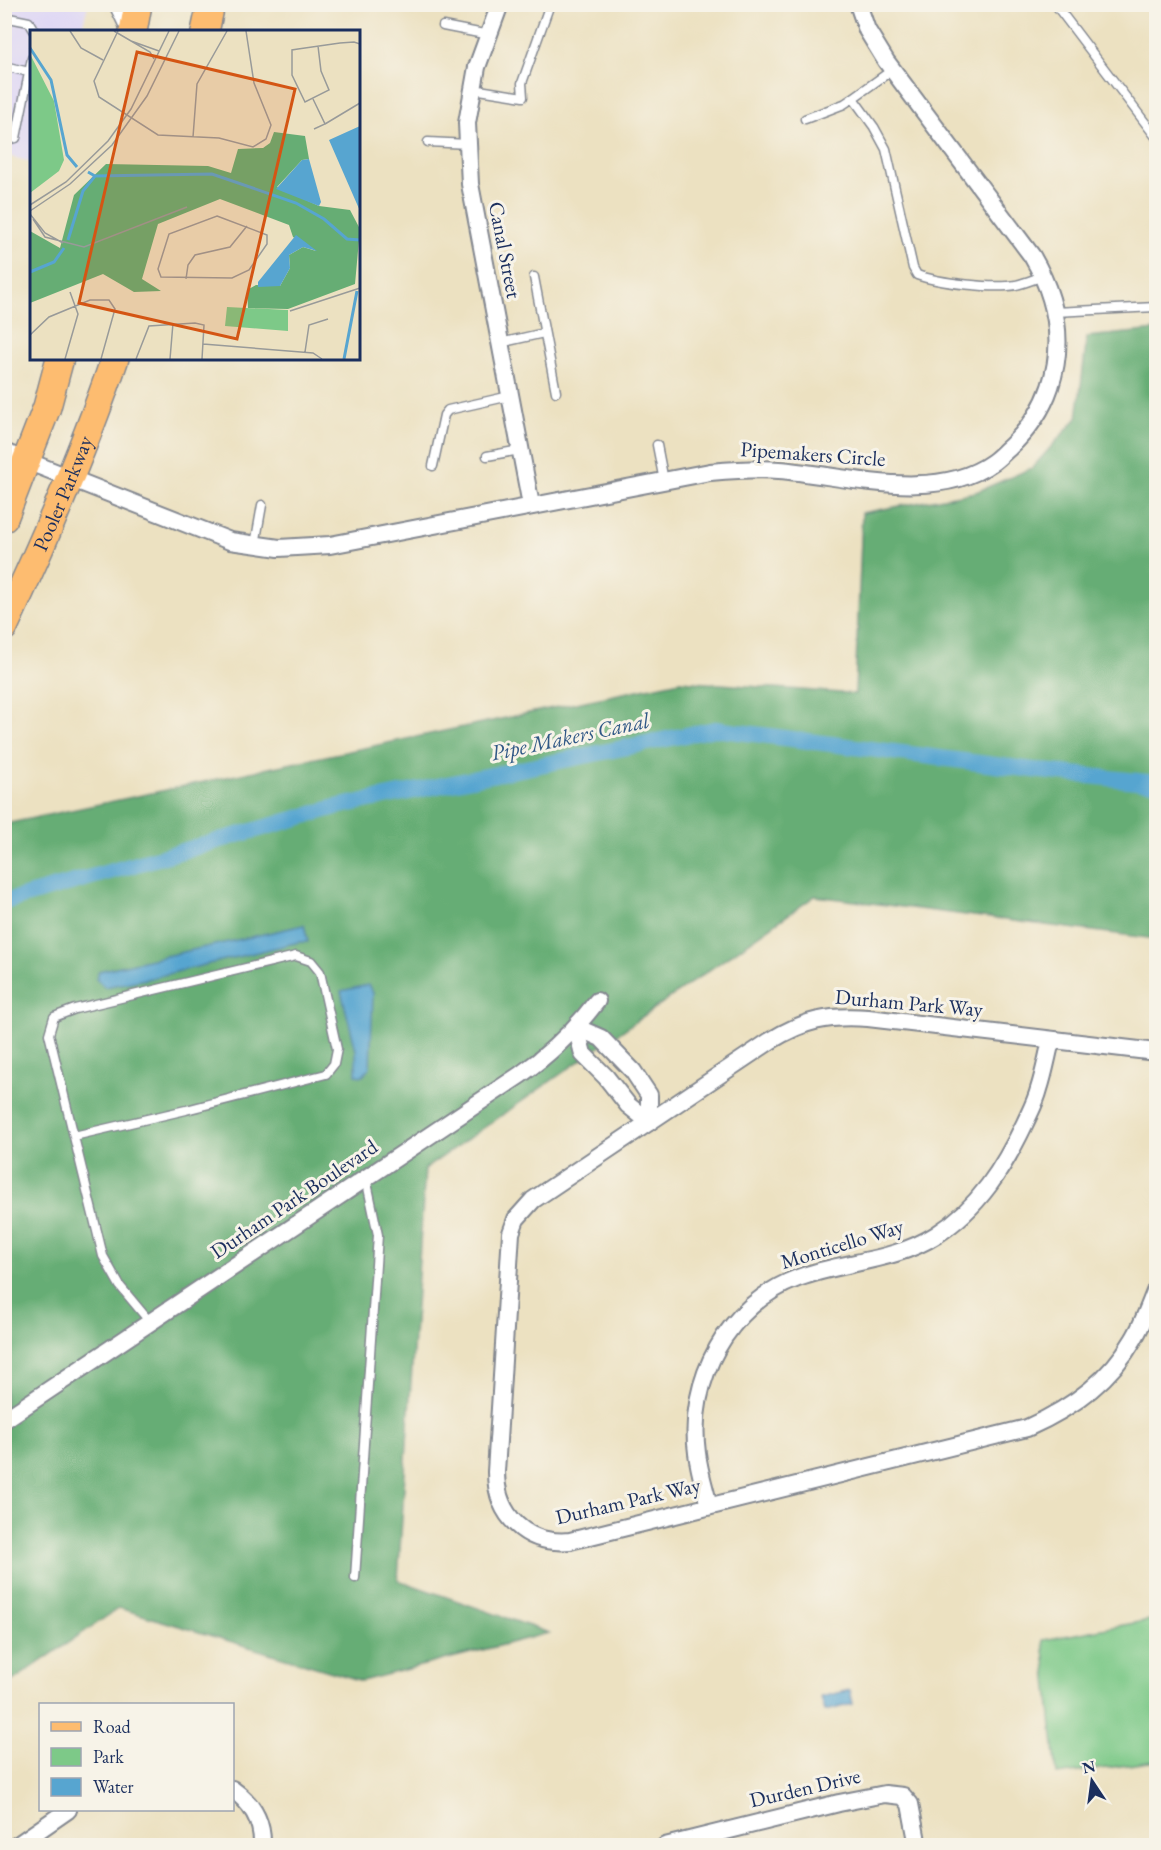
<svg xmlns="http://www.w3.org/2000/svg" width="1161" height="1850" viewBox="0 0 1161 1850" font-family="'EB Garamond',serif">
  <style>
    .built { fill: #ddd5f6 }
    .green { fill: #7dc988; stroke: #4c7c73; stroke-width: 1.5 }
    .forest { fill: #66ad74; stroke: #406e69; stroke-width: 1.5 }
    .water { fill: #57a5d0; stroke: #396a97; stroke-width: 1.5 }
    .lines { fill: none; stroke-linecap: round; stroke-linejoin: round }
    .canal { stroke: #57a5d0; stroke-width: 16 }
    .service-casing { stroke: #848890; stroke-width: 11 }
    .minor-casing { stroke: #848890; stroke-width: 20 }
    .tertiary-casing { stroke: #848890; stroke-width: 24 }
    .primary-casing { stroke: #848890; stroke-width: 30 }
    .service { stroke: #fff; stroke-width: 8 }
    .minor { stroke: #fff; stroke-width: 16 }
    .tertiary { stroke: #fff; stroke-width: 21 }
    .primary { stroke: #fdbc70; stroke-width: 27 }
    .labels { text-anchor: middle; stroke-width: 6; stroke-linejoin: round; paint-order: stroke }
    .street-label { font-size: 21px; fill: #1b2f5e; stroke: #f7f3e8 }
    .water-label { font-size: 22px; font-style: italic; fill: #305886; stroke: #f7f3e8 }
    .inset-river { fill: none; stroke: #57a5d0; stroke-width: 3 }
    .inset-road { fill: none; stroke: #989a99; stroke-width: 1.5 }
    .view { fill: #d45514; fill-opacity: 0.15; stroke: #d45514; stroke-width: 3 }
    .inset-edge { fill: none; stroke: #1b2f5e; stroke-width: 3 }
  </style>
  <rect width="100%" height="100%" fill="#f7f3e8"/>
  <filter id="ink" filterUnits="userSpaceOnUse"><feTurbulence type="fractalNoise" baseFrequency=".0167" numOctaves="2"/><feDisplacementMap in="SourceGraphic" scale="12" xChannelSelector="R" yChannelSelector="G"/><feConvolveMatrix kernelMatrix="1 2 1 2 8 2 1 2 1" color-interpolation-filters="sRGB"/></filter>
  <filter id="wash" filterUnits="userSpaceOnUse"><feTurbulence type="fractalNoise" baseFrequency=".008" numOctaves="4" result="noise"/><feDisplacementMap in="SourceGraphic" scale="24" xChannelSelector="R" yChannelSelector="G"/><feGaussianBlur stdDeviation="1.35" result="paint"/><feColorMatrix in="noise" values="0 0 0 0 0 0 0 0 0 0 0 0 0 0 0 0 0 1.4 0 .05"/><feComposite in="paint" operator="in"/></filter>
  <g filter="url(#wash)">
    <rect width="100%" height="100%" fill="#ece1c1"/>
    <polygon class="built" points="4,5 88,5 81,31 32,32 31,162 5,155"/>
    <polygon class="green" points="1156,1619 1156,1761 1057,1775 1043,1640"/>
    <polygon class="forest" points="1156,330 1156,939 815,896 425,1169 398,1580 549,1633 362,1681 119,1608 5,1686 5,824 680,681 855,694 862,513 976,492 1032,468 1077,418 1087,337"/>
    <g class="water">
      <polygon points="304,925 308,942 299,942 151,978 105,987 96,979 99,971"/>
      <polygon points="368,985 373,993 370,1067 363,1076 356,1075 356,1050 341,991"/>
      <polygon points="850,1690 853,1704 825,1711 821,1697"/>
    </g>
    <g class="lines">
      <polyline class="canal" points="4,902 336,807 715,729 1042,771 1156,783"/>
    </g>
  </g>
  <g filter="url(#ink)">
    <g class="lines">
      <defs>
        <g id="service">
          <polyline points="1055,4 1156,137"/>
          <polyline points="4,17 29,22 35,32"/>
          <polyline points="443,26 489,35"/>
          <polyline points="4,66 29,72"/>
          <path d="M892,70L853,98L874,127L886,149L913,268L917,275C939,283 994,289 1016,285C1025,283 1034,279 1043,276"/>
          <polyline points="473,89 523,97 522,83 550,4"/>
          <polyline points="805,119 844,104 853,98"/>
          <polyline points="4,141 16,138 32,58"/>
          <polyline points="428,142 468,144"/>
          <polyline points="4,199 4,203"/>
          <polyline points="534,277 556,392"/>
          <polyline points="1055,312 1156,307"/>
          <polyline points="500,343 544,333"/>
          <polyline points="657,445 664,481"/>
          <polyline points="487,456 520,450"/>
          <polyline points="433,466 444,415 448,410 510,396"/>
          <polyline points="255,545 262,505"/>
          <polyline points="74,1136 186,1110 326,1074 334,1064 337,1049 320,972 311,961 296,956 75,1009 54,1017 49,1034 103,1256 120,1286 150,1322"/>
          <polyline points="355,1578 378,1235 366,1178"/>
        </g>
        <g id="minor">
          <polyline points="500,4 477,67 467,123 470,184 531,505"/>
          <path d="M4,452L230,541L279,548L330,545L710,472C733,470 756,468 779,470C844,475 935,504 993,462C999,458 1004,452 1010,447C1028,430 1042,411 1050,387C1065,342 1056,297 1032,256L886,61L867,30L858,4"/>
          <polyline points="576,1027 601,1038 633,1071 649,1095 649,1122"/>
          <polyline points="576,1027 583,1054 606,1077 628,1105 649,1122"/>
          <path d="M1156,1052L868,1018C828,1015 804,1020 770,1041L533,1200L516,1219L511,1233L496,1472C496,1516 526,1545 570,1541L1027,1428C1070,1409 1109,1382 1133,1340C1143,1324 1149,1306 1156,1289"/>
          <path d="M4,1420L520,1075C550,1054 575,1030 597,1001"/>
          <path d="M709,1506C705,1489 699,1471 697,1453C687,1380 728,1304 798,1278C844,1261 894,1262 936,1235C979,1208 1004,1167 1025,1123C1030,1112 1036,1101 1039,1089C1044,1074 1047,1057 1051,1041"/>
          <path d="M232,1789C252,1803 263,1822 262,1846"/>
          <polyline points="16,1846 68,1810"/>
          <polyline points="665,1846 839,1803 885,1794 903,1796 910,1804 918,1846"/>
        </g>
        <polyline id="tertiary" points="120,4 133,31"/>
        <g id="primary">
          <polyline points="133,32 138,4"/>
          <polyline points="205,32 211,4"/>
          <polyline points="4,518 47,407 60,358"/>
          <path id="s1" d="M4,627C45,539 84,450 115,358"/>
        </g>
      </defs>
      <use href="#service" class="service-casing"/>
      <use href="#minor" class="minor-casing"/>
      <use href="#tertiary" class="tertiary-casing"/>
      <use href="#primary" class="primary-casing"/>
      <use href="#service" class="service"/>
      <use href="#minor" class="minor"/>
      <use href="#tertiary" class="tertiary"/>
      <use href="#primary" class="primary"/>
    </g>
  </g>
  <g class="labels">
    <g class="street-label">
      <text transform="translate(505 250) rotate(79)" y="7">Canal Street</text>
      <text transform="translate(813 454) rotate(4)" y="7">Pipemakers Circle</text>
      <text dy="7" stroke="none"><textPath href="#s1" startOffset="146">Pooler Parkway</textPath></text>
      <text transform="translate(909 1003) rotate(5)" y="7">Durham Park Way</text>
      <text transform="translate(294 1199) rotate(-34)" y="7">Durham Park Boulevard</text>
      <text transform="translate(842 1244) rotate(-17)" y="7">Monticello Way</text>
      <text transform="translate(628 1501) rotate(-13)" y="7">Durham Park Way</text>
      <text transform="translate(805 1788) rotate(-13)" y="7">Durden Drive</text>
    </g>
    <g class="water-label">
      <text transform="translate(570 736) rotate(-12)" y="8">Pipe Makers Canal</text>
    </g>
  </g>
  <g transform="translate(30 30)">
    <rect width="330" height="330" fill="#ece1c1"/>
    <path d="M0,24L24,71L34,130L29,141L0,163ZM197,277L258,280V301L195,296Z" fill="#7dc988"/>
    <path d="M244,102L275,106L279,129L272,130L247,157L289,176L320,180L330,199L325,254L258,279L218,278L217,260L226,255L250,256L260,238L259,225L273,217L286,221L263,207L259,195L190,169L128,194L112,249L131,261L104,262L73,244L0,273V201L30,218L44,165L76,134L178,136L201,143L208,119L233,118L240,113Z" fill="#66ad74"/>
    <path d="M330,96V181L299,110ZM279,129L291,172L289,176L246,159L272,130ZM266,205L287,221L273,217L259,225L260,238L250,256L228,257V252Z" fill="#57a5d0"/>
    <path class="inset-river" d="M0,18L21,50L37,125L47,137M58,142L65,146L182,144L266,173L294,189L317,209L330,210M38,210L53,161L65,146M0,242L24,232L34,218M314,329L327,261"/>
    <path class="inset-road" d="M40,1L51,18L73,30M84,1L120,22L124,29M88,1L64,51L69,67L128,105L189,108L223,117L236,109L241,95L224,53L216,1M101,11L129,21M288,16L291,41L299,60L275,72L262,45V20L268,19L310,13L324,12L330,14M283,69L295,94L284,99M295,94L330,73M163,107L167,54L197,1M0,175L36,152L78,111L101,79L139,1M0,181L40,154L82,115L117,66L149,1M0,184L15,203L33,213M187,186L237,205V214L219,240L202,248L131,247L128,239L139,204ZM3,189L15,207L54,217L157,177M156,249L158,235L165,225L200,217L217,196M260,281L330,258M0,305L19,287L60,270H79L85,279L71,329M173,314L283,323L292,329M275,322L279,295L298,289M35,329L48,284L40,262M106,329L119,296L165,293L174,295L172,329M140,329L143,293"/>
    <path class="view" d="M107,22L265,59L207,309L49,273Z"/>
    <rect width="330" height="330" class="inset-edge"/>
  </g>
  <rect width="1161" height="1850" fill="none" stroke="#f7f3e8" stroke-width="24"/>
  <rect x="39" y="1703" width="195" height="108" fill="#f7f3e8" stroke="#9fa5b1" stroke-width="1.5"/>
  <rect x="51" y="1722" width="30" height="9" fill="#fdbc70" stroke="#9fa5b1" stroke-width="1.5"/>
  <text x="93" y="1733" font-size="18" fill="#1b2f5e">Road</text>
  <rect x="51" y="1748" width="30" height="18" fill="#7dc988" stroke="#9fa5b1" stroke-width="1.5"/>
  <text x="93" y="1763" font-size="18" fill="#1b2f5e">Park</text>
  <rect x="51" y="1778" width="30" height="18" fill="#57a5d0" stroke="#9fa5b1" stroke-width="1.5"/>
  <text x="93" y="1793" font-size="18" fill="#1b2f5e">Water</text>
  <g transform="translate(1092 1781) rotate(347)" stroke="#f7f3e8" stroke-width="4.5" paint-order="stroke">
  <path d="M0-4.5L10 22L0 15L-10 22Z" fill="#1b2f5e"/>
  <text y="-9" font-size="16" font-weight="bold" text-anchor="middle" fill="#1b2f5e">N</text>
  </g>
</svg>
